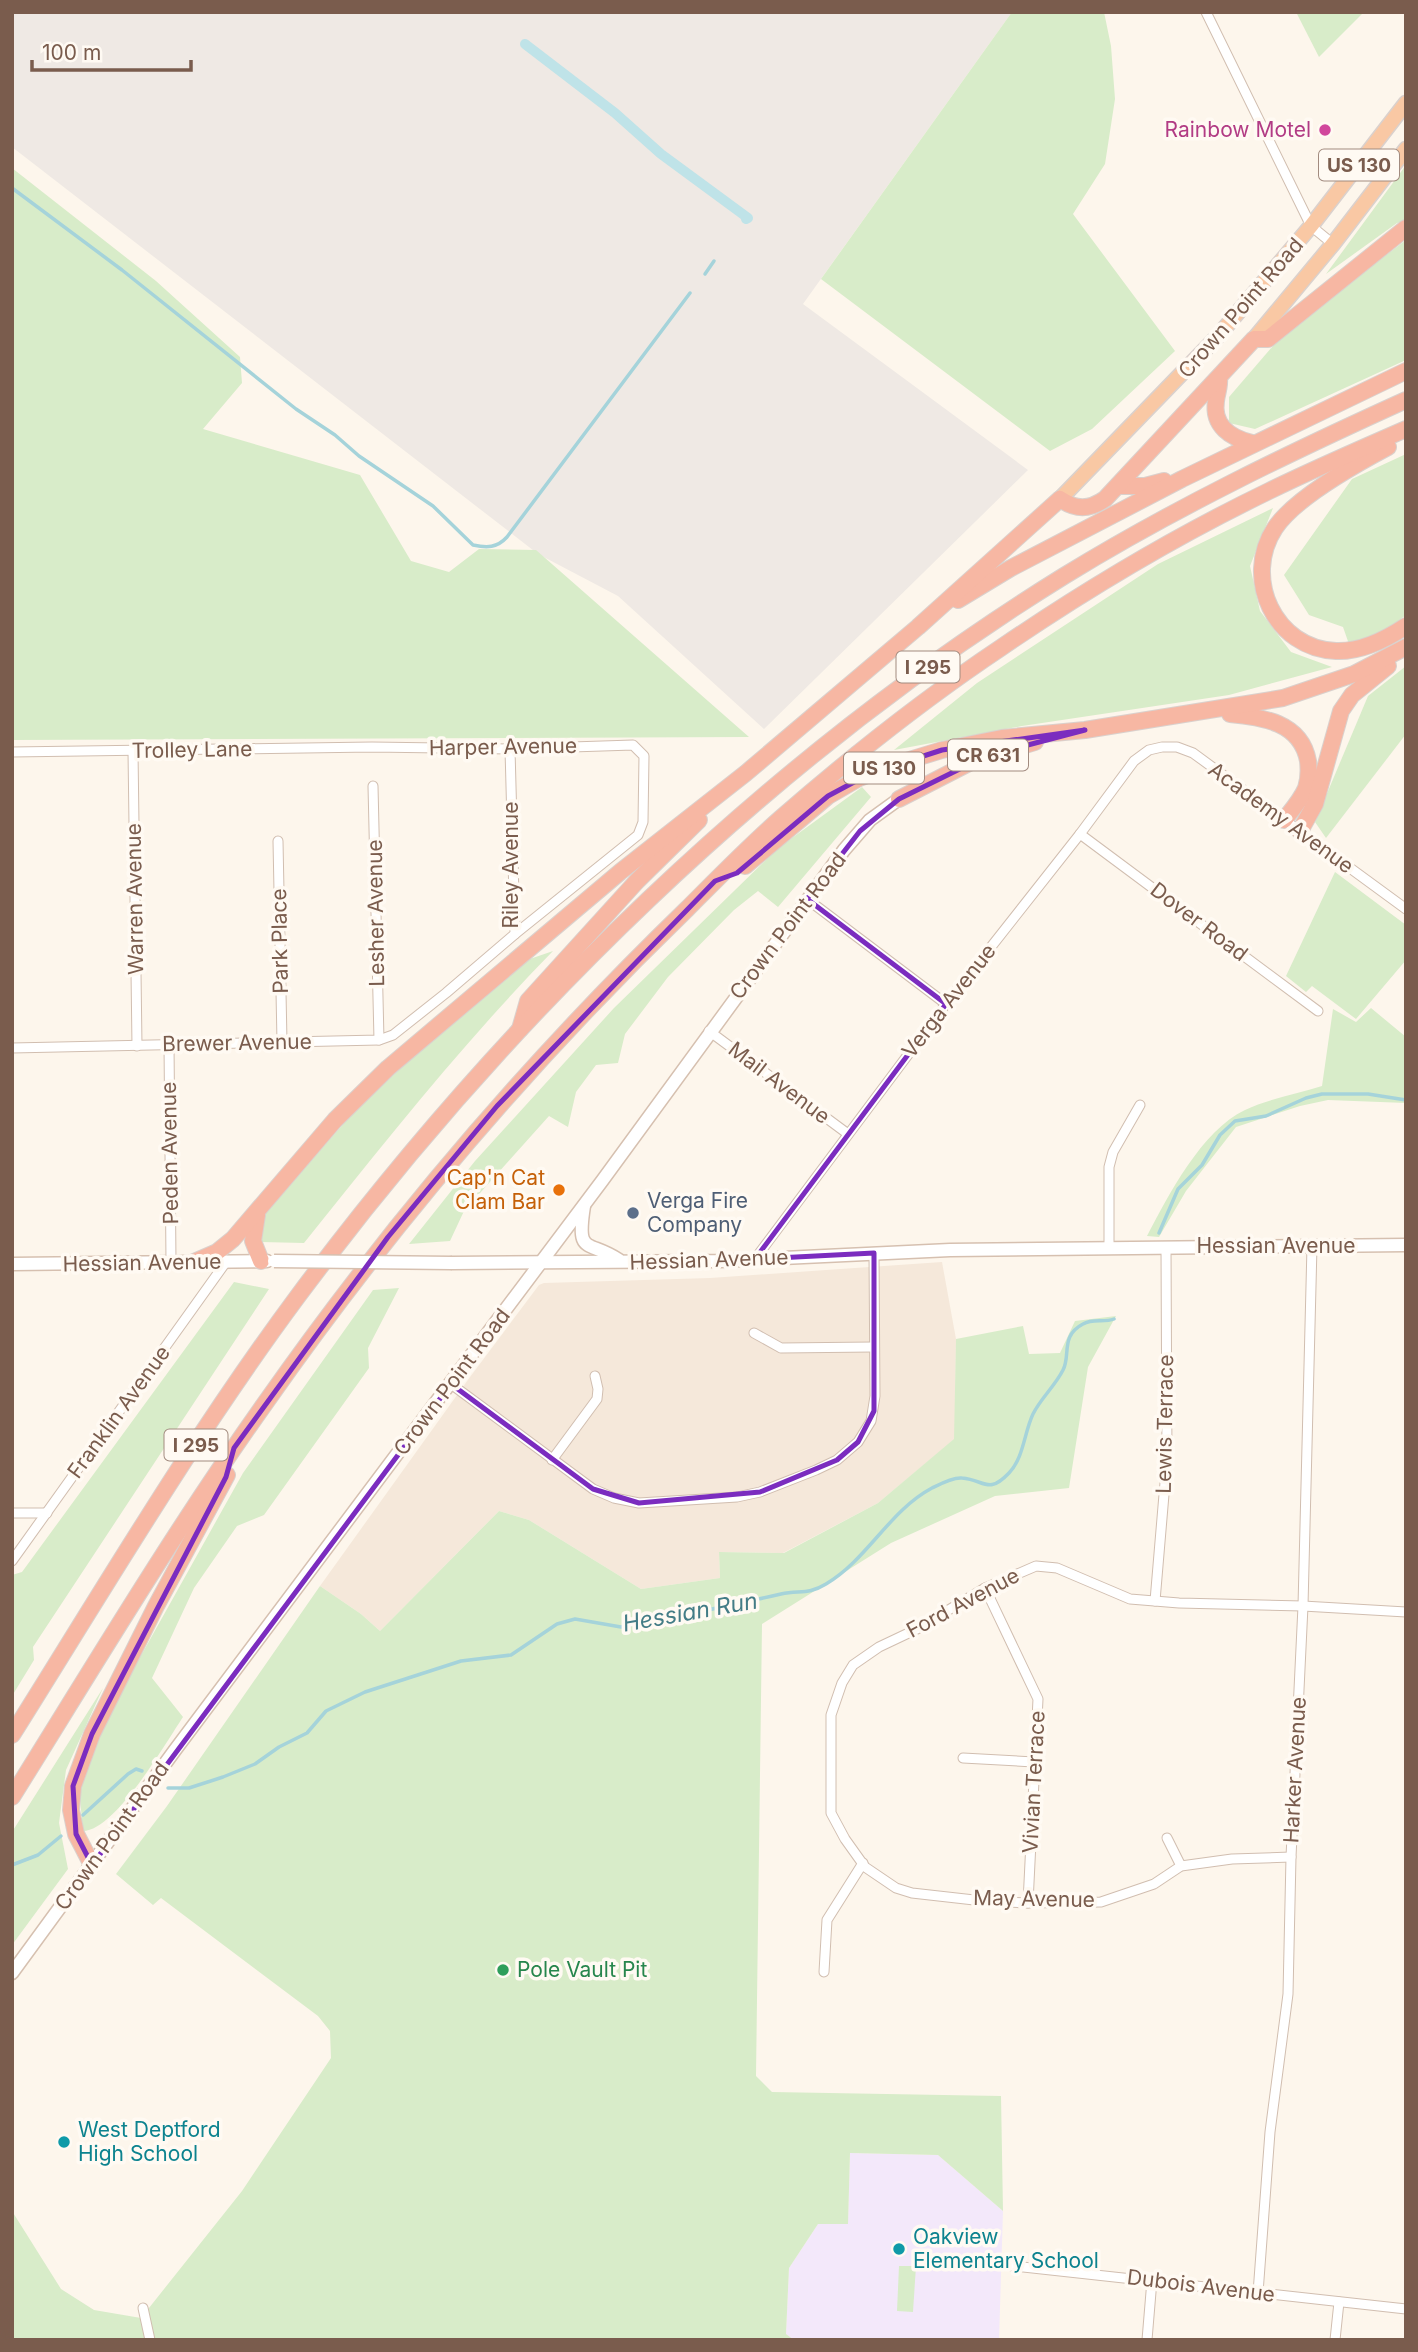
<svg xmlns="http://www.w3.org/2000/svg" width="1418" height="2352" viewBox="0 0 1418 2352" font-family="Inter,sans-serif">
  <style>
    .residential { fill: #f5e8da }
    .industrial { fill: #efe9e4 }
    .education { fill: #f3e8fa }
    .green { fill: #d8ecc9 }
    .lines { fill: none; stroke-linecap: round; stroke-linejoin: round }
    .stream { stroke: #a5d3da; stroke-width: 3.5 }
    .canal { stroke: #bfe3e8; stroke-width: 10 }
    .minor-casing { stroke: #d1beb0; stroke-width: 11 }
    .secondary-casing { stroke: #d6c0b0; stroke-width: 15 }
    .trunk-casing { stroke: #dad1cd; stroke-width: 17 }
    .motorway-casing { stroke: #dad1cd; stroke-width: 18 }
    .minor { stroke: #fff; stroke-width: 9 }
    .secondary { stroke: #fff; stroke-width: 12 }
    .trunk { stroke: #f9c8a4; stroke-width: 14 }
    .motorway { stroke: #f7b7a3; stroke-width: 16 }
    .secondary-bridge-casing { stroke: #d6c0b0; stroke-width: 15; stroke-linecap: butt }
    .secondary-bridge { stroke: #fff; stroke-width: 12 }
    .marked { fill: none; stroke: #7b2cbf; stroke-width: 5; stroke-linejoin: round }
    .hotel-dot { fill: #d1479c; stroke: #fffaf3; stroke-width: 2.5 }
    .food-dot { fill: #e8710a; stroke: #fffaf3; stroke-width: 2.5 }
    .service-dot { fill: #5c6f8a; stroke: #fffaf3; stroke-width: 2.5 }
    .leisure-dot { fill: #2e9e5b; stroke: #fffaf3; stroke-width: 2.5 }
    .culture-dot { fill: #0f9aa8; stroke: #fffaf3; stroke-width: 2.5 }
    .labels { text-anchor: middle; stroke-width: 7; stroke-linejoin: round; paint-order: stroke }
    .shield { fill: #fffaf3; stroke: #a28b7f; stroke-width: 2 }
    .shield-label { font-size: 19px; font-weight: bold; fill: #7a5c4d }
    .hotel-label { font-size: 21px; fill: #b23c85; stroke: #fffaf3; text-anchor: end }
    .street-label { font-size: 21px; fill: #7a5c4d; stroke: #fffaf3 }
    .food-label { font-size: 21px; fill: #c56008; stroke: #fffaf3; text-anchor: end }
    .service-label { font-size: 21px; fill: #4e5e75; stroke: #fffaf3; text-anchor: start }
    .leisure-label { font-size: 21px; fill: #27864d; stroke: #fffaf3; text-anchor: start }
    .culture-label { font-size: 21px; fill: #0d838f; stroke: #fffaf3; text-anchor: start }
    .water-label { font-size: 23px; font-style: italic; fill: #437c86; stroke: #fffaf3 }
  </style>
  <rect width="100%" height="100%" fill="#fdf6ec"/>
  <polygon class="residential" points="942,1262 956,1339 955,1439 878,1503 783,1553 719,1552 720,1578 641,1589 529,1520 499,1511 380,1631 361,1614 320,1586 470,1377 539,1285 544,1283 710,1278"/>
  <polygon class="industrial" points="12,12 1012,12 803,304 1028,470 764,729 618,596 538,554 12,147"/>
  <polygon class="education" points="850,2153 938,2155 1003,2211 999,2340 794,2340 786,2334 789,2268 818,2224 848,2223"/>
  <g class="green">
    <polygon points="1012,12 1104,12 1111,46 1115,99 1105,164 1073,214 1175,351 1092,429 1050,451 821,279"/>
    <polygon points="1296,12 1364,12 1319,57"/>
    <polygon points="1406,165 1406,221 1397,223 1326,274"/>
    <polygon points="12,168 156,281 240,357 242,383 203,429 360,475 411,561 449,572 479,549 536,550 749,737 12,740"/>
    <polygon points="1406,240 1406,360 1255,429 1229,423 1229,397 1285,332"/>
    <polygon points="1406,454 1406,615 1378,636 1350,647 1343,627 1309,615 1284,575 1352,479"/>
    <polygon points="1273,508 1250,566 1260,611 1291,652 1332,667 1229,695 1022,726 894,750 977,683 1158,564"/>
    <polygon points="1406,666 1406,734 1326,838 1315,822 1368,696"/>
    <polygon points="862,787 871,797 778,907 758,891 734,910 668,977 625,1034 618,1063 596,1065 576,1092 568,1127 549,1116 464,1211 450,1241 409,1244 475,1161 614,1008 777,849"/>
    <polygon points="1335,872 1406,925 1406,960 1356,1019 1312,986 1306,992 1286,976"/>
    <path d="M553,951C463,1043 384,1143 304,1243L261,1242L258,1226L267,1211L360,1105L447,1027L527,960Z"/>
    <path d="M1371,1008L1406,1037V1103L1328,1100L1300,1106L1236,1127L1186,1191L1159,1237L1147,1236C1168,1196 1202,1130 1245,1110C1268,1099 1297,1094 1322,1086L1333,1009L1356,1022Z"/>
    <polygon points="234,1282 269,1289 33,1647 34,1660 12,1696 12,1575 22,1572"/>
    <path d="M399,1288L368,1348L369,1368L264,1515L237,1526L194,1588L152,1678L183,1717C165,1744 115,1831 83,1831L79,1788L93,1748L124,1686L243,1473L373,1290Z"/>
    <polygon points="1116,1316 1088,1367 1069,1488 995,1496 891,1543 762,1624 756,2076 772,2092 1001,2096 1003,2211 938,2155 850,2153 848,2224 818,2224 789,2268 786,2334 794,2340 12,2340 12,2211 61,2289 94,2310 141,2318 242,2191 331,2058 330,2031 318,2016 161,1898 153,1905 116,1874 167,1806 320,1586 361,1614 380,1631 499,1511 529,1520 641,1589 720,1578 719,1552 784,1553 878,1503 954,1439 956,1339 1023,1326 1029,1354 1060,1353 1075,1321"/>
    <polygon points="103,1688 66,1770 59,1823 68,1869 12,1945 12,1832"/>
    <polygon points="899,2266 916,2266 913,2312 897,2311"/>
  </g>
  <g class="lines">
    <g class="stream">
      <path d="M12,188L122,270L296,409L335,435L359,456L433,506L473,545C487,548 497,548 507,537L690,293"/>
      <polyline points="705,274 714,261"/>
      <polyline points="1159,1233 1178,1189 1202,1165 1220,1135 1235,1121 1266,1116 1306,1098 1322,1094 1368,1094 1406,1100"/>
      <path d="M168,1788H189L223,1777L255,1764L279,1747L307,1733L326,1711L365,1692L461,1661L511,1655L557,1624L575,1619L621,1627L683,1612L693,1613C722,1607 751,1601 781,1594C800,1590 808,1595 826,1584C868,1559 889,1511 932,1488C940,1484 953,1477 962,1478C985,1480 988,1495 1009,1473C1024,1457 1024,1433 1033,1414C1041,1398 1055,1386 1063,1370C1071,1355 1060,1336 1083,1324C1093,1318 1104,1323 1114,1319"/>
      <polyline points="83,1815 128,1774 136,1769 142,1771"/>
      <polyline points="12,1865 38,1855 61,1836"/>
    </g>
    <polyline class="canal" points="525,44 615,113 661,154 748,218 746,219"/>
    <defs>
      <g id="minor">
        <polyline points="1206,12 1311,226 1333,244"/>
        <polyline points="133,751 137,1046"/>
        <polyline points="12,752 372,747 510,749 633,745 644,756 643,822 638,835 515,934"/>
        <polyline points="373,786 379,1040"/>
        <polyline points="1080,834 1318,1011"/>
        <polyline points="278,841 282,1042"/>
        <polyline points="807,899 946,1004"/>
        <polyline points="709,1031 848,1134"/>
        <polyline points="169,1044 171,1262"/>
        <polyline points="12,1048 379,1040 393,1035 446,993 515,934 510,749"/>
        <polyline points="1109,1247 1109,1167 1113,1152 1140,1105"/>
        <polyline points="755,1259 946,1004 1080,834 1134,761 1149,750 1162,747 1177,747 1193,753 1406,909"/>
        <polyline points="754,1333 781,1348 873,1347"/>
        <polyline points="451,1384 593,1489 614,1498 639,1503 737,1497 760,1492 816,1470 837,1460 858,1442 871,1421 875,1396 874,1253"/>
        <polyline points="552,1460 597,1399 598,1389 595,1376"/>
        <polyline points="12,1513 47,1513"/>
        <polyline points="12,1561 226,1262"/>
        <polyline points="985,1588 1038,1699 1028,1903"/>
        <polyline points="1155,1601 1167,1459 1166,1247"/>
        <polyline points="963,1758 1034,1762"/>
        <polyline points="1167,1838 1181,1866"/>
        <polyline points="1291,1857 1232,1859 1181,1866 1154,1884 1101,1902 1028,1903 983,1901 912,1893 896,1888 865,1867 845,1839 831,1813 831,1715 842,1683 853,1665 879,1647 917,1629 985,1588 1036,1566 1057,1568 1130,1599 1179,1603 1303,1606 1406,1612"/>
        <polyline points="824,1972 827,1920 863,1863"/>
        <polyline points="996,2264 1406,2309"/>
        <polyline points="1258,2293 1270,2132 1288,1994 1291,1857 1303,1606 1312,1246"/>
        <polyline points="143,2308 150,2340"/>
        <polyline points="1147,2340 1152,2280"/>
        <polyline points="1335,2340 1339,2302"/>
      </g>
      <g id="secondary">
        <path d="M584,1206C576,1257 588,1239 619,1260"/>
        <polyline points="452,1263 720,1261 950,1250 1406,1245"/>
        <polyline points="12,1264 267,1261"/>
        <polyline points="12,1973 175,1750 602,1181 844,850 870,820 899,799"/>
      </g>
      <g id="trunk">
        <polyline points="1254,339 1333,244 1406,149"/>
        <polyline points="1060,499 1218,336 1311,226 1406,103"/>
      </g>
      <g id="motorway">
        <path d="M1219,378C1220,387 1217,392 1216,401C1212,426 1231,438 1252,443"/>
        <path d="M1388,447C1356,464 1295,498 1275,528C1242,578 1275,649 1336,651C1361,652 1385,640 1406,626"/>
        <polyline points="1118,486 1145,486 1164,481"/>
        <polyline points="958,600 1011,568 1182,479 1406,371"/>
        <path d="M1230,714C1262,717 1301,722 1308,761C1309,770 1309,779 1306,788C1301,800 1292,810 1284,820"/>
        <polyline points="899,799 973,761 1035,742"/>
        <polyline points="1300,831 1315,804 1341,711 1352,695 1388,666"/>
        <polyline points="745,866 828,796 859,778 893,765 942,750 1002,738 1085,730 1283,698 1354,674 1406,647"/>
        <polyline points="520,1029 528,1001 637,881 699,820"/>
        <polyline points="257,1215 253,1241 261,1261"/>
        <path d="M194,1262L217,1252L233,1239L335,1120L388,1068L620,872L746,773L918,627L1060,499C1076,510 1089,510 1105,499L1254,339H1268L1406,228"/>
        <path d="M12,1735C105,1587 194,1436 298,1296C506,1017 767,760 1064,576C1173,509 1289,453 1406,400"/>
        <path d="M12,1797C95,1664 175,1530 266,1402C391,1224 531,1060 687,909C718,878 748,847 781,818C851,757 924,699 1002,647C1087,589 1176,536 1269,491C1314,469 1360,449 1406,429"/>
        <polyline points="92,1865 76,1834 71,1810 73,1786 92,1734 156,1606 227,1475"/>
      </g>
    </defs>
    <use href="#minor" class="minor-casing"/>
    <use href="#secondary" class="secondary-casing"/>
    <use href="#trunk" class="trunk-casing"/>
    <use href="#motorway" class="motorway-casing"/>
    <use href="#minor" class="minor"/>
    <use href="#secondary" class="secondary"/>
    <use href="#trunk" class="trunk"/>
    <use href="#motorway" class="motorway"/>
    <defs>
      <polyline id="secondary-bridge" points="274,1261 452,1263"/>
    </defs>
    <use href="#secondary-bridge" class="secondary-bridge-casing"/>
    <use href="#secondary-bridge" class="secondary-bridge"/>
  </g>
  <path class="marked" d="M1085,730L986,756L899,799L860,831L807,899L946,1004L755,1259L874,1253V1411L858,1442L837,1460L760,1492L639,1503L593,1489L451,1384L92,1865L76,1834L73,1786L92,1734L226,1477L234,1448L388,1237L497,1106L715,881L737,873L828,796L871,773L942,750Z"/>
  <circle class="hotel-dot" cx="1325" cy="130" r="7"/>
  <circle class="food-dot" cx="559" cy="1190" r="7"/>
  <circle class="service-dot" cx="633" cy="1213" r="7"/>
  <circle class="leisure-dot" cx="503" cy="1970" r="7"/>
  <g class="culture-dot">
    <circle cx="64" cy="2142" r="7"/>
    <circle cx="899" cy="2249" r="7"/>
  </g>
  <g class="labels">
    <g class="shield">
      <rect x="1319" y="149.5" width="80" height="31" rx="5"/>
      <rect x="896.5" y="651.5" width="63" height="31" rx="5"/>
      <rect x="948" y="739.5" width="80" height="31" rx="5"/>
      <rect x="844" y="752.5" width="80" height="31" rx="5"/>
      <rect x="164.5" y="1429.5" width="63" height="31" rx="5"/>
    </g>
    <g class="shield-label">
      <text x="1359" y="172">US 130</text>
      <text x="928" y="674">I 295</text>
      <text x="988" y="762">CR 631</text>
      <text x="884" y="775">US 130</text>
      <text x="196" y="1452">I 295</text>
    </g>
    <g class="hotel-label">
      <text x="1311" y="137">Rainbow Motel</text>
    </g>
    <g class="street-label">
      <text transform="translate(1241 308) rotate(-49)" y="7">Crown Point Road</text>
      <text transform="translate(503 747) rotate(-1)" y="7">Harper Avenue</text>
      <text transform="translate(192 750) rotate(-1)" y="7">Trolley Lane</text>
      <text transform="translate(1281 818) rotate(36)" y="7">Academy Avenue</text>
      <text transform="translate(511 865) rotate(-90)" y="7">Riley Avenue</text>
      <text transform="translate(135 899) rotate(-91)" y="7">Warren Avenue</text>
      <text transform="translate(376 913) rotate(-91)" y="7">Lesher Avenue</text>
      <text transform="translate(1199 922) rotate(37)" y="7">Dover Road</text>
      <text transform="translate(788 926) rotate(-53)" y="7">Crown Point Road</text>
      <text transform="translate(280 941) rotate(-91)" y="7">Park Place</text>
      <text transform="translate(949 1001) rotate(-52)" y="7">Verga Avenue</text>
      <text transform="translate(237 1043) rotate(-1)" y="7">Brewer Avenue</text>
      <text transform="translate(779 1083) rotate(37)" y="7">Mail Avenue</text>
      <text transform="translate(170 1153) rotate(-91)" y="7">Peden Avenue</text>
      <text x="1276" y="1253">Hessian Avenue</text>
      <text transform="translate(709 1260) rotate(-2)" y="7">Hessian Avenue</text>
      <text transform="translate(142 1263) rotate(-1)" y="7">Hessian Avenue</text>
      <text transform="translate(452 1382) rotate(-53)" y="7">Crown Point Road</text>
      <text transform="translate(119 1412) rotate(-54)" y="7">Franklin Avenue</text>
      <text transform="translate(1165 1424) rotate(-89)" y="7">Lewis Terrace</text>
      <text transform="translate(963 1603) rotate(-28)" y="7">Ford Avenue</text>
      <text transform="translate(1295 1770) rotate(-87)" y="7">Harker Avenue</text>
      <text transform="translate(1034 1782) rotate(-87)" y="7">Vivian Terrace</text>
      <text transform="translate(112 1836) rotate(-54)" y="7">Crown Point Road</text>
      <text transform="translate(1034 1899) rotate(1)" y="7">May Avenue</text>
      <text transform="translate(1201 2286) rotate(7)" y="7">Dubois Avenue</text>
    </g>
    <g class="food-label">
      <text x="545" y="1185">Cap'n Cat<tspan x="545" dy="24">Clam Bar</tspan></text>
    </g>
    <g class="service-label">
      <text x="647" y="1208">Verga Fire<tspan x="647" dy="24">Company</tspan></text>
    </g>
    <g class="leisure-label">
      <text x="517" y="1977">Pole Vault Pit</text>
    </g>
    <g class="culture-label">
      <text x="78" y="2137">West Deptford<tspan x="78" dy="24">High School</tspan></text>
      <text x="913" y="2244">Oakview<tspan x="913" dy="24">Elementary School</tspan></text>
    </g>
    <g class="water-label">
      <text transform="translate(690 1612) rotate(-10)" y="8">Hessian Run</text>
    </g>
  </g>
  <rect width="1418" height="2352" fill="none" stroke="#7a5c4d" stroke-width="28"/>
  <path d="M32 60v10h159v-10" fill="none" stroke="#7a5c4d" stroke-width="3.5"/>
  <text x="42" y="60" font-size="21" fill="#7a5c4d" stroke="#fffaf3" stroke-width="5" paint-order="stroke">100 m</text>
</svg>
